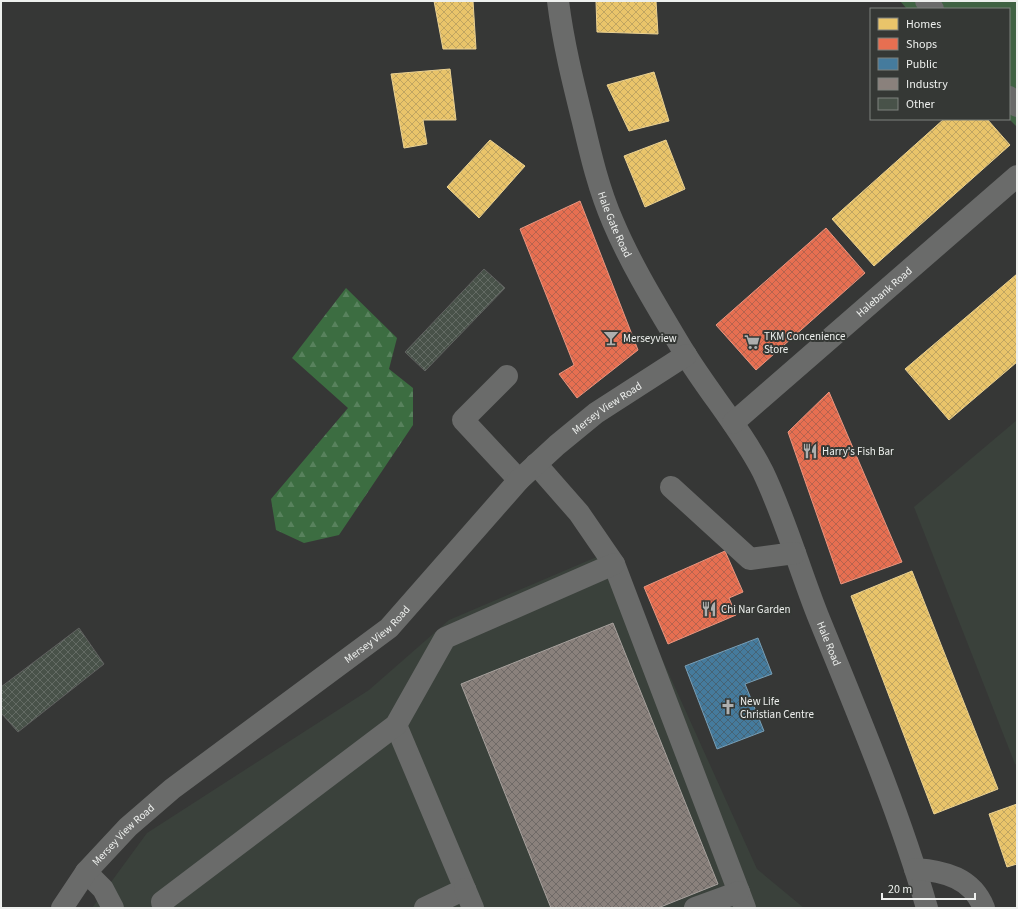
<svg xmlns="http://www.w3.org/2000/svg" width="1018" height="909" viewBox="0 0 1018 909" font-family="'Source Sans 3',sans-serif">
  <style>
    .built { fill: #3a413b }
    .forest { fill: url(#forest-firs) }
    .garden { fill: #406243 }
    .homes { fill: url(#homes-cross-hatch); stroke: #ead192 }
    .shops { fill: url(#shops-cross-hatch); stroke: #e99680 }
    .public { fill: url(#public-cross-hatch); stroke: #789eb5 }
    .industry { fill: url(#industry-cross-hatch); stroke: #a8a29e }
    .building { fill: url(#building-cross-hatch); stroke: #606160 }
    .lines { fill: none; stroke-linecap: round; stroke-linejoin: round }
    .minor { stroke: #6a6b6a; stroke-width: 22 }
    .labels { text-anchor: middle; stroke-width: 4; stroke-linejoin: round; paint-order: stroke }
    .street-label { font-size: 11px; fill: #eef0ee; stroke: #353835 }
    .poi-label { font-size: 11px; fill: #eef0ee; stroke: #353835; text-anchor: start }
  </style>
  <defs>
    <pattern id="forest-firs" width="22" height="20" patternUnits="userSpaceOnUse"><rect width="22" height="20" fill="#3c6d41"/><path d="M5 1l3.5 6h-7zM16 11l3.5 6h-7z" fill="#58825d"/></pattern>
    <pattern id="homes-cross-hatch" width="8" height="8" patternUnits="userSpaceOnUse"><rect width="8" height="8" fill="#e9c46a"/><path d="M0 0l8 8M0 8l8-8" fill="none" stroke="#c0a561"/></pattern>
    <pattern id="shops-cross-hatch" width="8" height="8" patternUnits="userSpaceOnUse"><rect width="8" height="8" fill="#e76f51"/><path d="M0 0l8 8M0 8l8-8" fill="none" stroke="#b7634e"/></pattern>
    <pattern id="public-cross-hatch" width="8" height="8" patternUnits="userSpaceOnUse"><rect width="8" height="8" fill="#457b9d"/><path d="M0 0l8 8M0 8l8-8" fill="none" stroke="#466476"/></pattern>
    <pattern id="industry-cross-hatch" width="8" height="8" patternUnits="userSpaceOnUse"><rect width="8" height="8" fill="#8a817c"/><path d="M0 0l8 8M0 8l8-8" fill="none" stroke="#6f6a67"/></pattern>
    <pattern id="building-cross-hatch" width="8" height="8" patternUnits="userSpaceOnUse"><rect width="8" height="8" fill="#485249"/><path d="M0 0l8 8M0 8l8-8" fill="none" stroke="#636b64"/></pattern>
  </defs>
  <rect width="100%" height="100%" fill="#363736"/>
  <g class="built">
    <polygon points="1017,420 1017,765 1015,764 914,507"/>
    <polygon points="613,550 757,869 804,908 92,908 147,833 369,690 449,620"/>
  </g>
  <polygon class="forest" points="346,288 397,338 389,369 413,388 413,425 339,535 304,543 276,530 271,499 348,408 292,358"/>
  <polygon class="garden" points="900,1 1017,1 1017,127 1009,119 1009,9 907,9"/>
  <g class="homes">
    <polygon points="434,1 473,1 476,49 443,49"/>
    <polygon points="596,1 656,1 658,34 597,32"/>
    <polygon points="450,69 456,120 423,120 427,144 404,148 391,74"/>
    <polygon points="654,72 669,121 629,131 607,85"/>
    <polygon points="944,119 987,119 1010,145 874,266 832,219"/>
    <polygon points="490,140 525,166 479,218 447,187"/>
    <polygon points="666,140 685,189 645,207 624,156"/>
    <polygon points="1017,274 1017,362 949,420 905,369"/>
    <polygon points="912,571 998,789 934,814 851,596"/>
    <polygon points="1017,804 1017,864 1007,867 989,814"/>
  </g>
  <g class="shops">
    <polygon points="580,201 638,350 577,398 559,374 574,365 520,229"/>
    <polygon points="826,228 865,273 756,370 716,325"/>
    <polygon points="829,392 902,562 841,584 788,432"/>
    <polygon points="725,551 743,592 729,598 736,615 668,644 644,587"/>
  </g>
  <polygon class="public" points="758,638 772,674 745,684 764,731 717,749 685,666"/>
  <polygon class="industry" points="613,623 718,884 658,908 551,908 461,684"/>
  <g class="building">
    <polygon points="484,269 505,288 425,371 405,352"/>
    <polygon points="79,628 104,664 18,732 1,713 1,687"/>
  </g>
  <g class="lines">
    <g class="minor">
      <path id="s1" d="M558,1C563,42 573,82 583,122C591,156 599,190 613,222C632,267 659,310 684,352C709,393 741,429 763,472C785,518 799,568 818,616C857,712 898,808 927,908"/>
      <polyline points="926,1 933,9"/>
      <polyline points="1009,97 1017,106"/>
      <polyline points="507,376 463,420 519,480"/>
      <path id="s2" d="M733,423L1017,176"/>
      <polyline points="536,464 579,513 614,564 745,908"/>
      <polyline points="671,487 750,559 795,553"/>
      <polyline points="396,725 465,889 425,908"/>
      <path d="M915,869C945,871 972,878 984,908"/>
      <polyline points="86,872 103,889 113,908"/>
      <polyline points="465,889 473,908"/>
      <polyline points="162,902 396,725 445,638 614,564"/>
      <path id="s3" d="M62,908L86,872L128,827L172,789L389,628L519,480L557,445L596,413L686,355"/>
      <polyline points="695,908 739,892"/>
    </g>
  </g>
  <defs>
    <symbol id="bar-bare" viewBox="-9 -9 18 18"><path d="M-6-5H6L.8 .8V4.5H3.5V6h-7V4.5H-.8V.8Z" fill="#aeafae" stroke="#353835" stroke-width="2.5" paint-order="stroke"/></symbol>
    <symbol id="supermarket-bare" viewBox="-9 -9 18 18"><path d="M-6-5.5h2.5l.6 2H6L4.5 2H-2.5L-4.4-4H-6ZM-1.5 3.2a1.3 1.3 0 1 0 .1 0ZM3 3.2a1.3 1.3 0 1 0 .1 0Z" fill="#aeafae" stroke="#353835" stroke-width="2.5" paint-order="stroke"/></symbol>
    <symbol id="restaurant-bare" viewBox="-9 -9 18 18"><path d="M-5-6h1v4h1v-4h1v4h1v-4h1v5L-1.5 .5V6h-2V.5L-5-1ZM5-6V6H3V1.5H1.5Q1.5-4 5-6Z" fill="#aeafae" stroke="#353835" stroke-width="2.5" paint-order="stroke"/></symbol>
    <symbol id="church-bare" viewBox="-9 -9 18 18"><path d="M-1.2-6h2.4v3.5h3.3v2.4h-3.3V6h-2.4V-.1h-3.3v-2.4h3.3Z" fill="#aeafae" stroke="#353835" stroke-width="2.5" paint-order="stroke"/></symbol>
  </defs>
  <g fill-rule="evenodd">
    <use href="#bar-bare" x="600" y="327" width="22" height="22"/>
    <use href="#supermarket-bare" x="741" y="331" width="22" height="22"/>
    <use href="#restaurant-bare" x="799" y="440" width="22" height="22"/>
    <use href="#restaurant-bare" x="698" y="598" width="22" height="22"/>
    <use href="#church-bare" x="717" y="696" width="22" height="22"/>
  </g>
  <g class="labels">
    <g class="street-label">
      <text dy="4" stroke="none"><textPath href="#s1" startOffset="231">Hale Gate Road</textPath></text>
      <text dy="4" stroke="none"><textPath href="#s2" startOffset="200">Halebank Road</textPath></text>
      <text dy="4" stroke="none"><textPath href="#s3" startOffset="744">Mersey View Road</textPath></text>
      <text dy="4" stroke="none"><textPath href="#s3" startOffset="420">Mersey View Road</textPath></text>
      <text dy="4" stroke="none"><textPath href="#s1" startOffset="704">Hale Road</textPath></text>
      <text dy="4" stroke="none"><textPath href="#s3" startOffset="96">Mersey View Road</textPath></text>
    </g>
    <g class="poi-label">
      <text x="764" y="340">TKM Concenience<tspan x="764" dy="13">Store</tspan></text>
      <text x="623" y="342">Merseyview</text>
      <text x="822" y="455">Harry's Fish Bar</text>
      <text x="721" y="613">Chi Nar Garden</text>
      <text x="740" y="705">New Life<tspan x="740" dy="13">Christian Centre</tspan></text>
    </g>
  </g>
  <rect width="1018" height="909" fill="none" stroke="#eef0ee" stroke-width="4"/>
  <rect x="870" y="8" width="140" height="112" fill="#353835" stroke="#7f827f"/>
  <rect x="878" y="18" width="20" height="12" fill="#e9c46a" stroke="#7f827f"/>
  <text x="906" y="28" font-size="12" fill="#eef0ee">Homes</text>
  <rect x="878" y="38" width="20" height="12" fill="#e76f51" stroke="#7f827f"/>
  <text x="906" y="48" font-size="12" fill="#eef0ee">Shops</text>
  <rect x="878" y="58" width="20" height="12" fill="#457b9d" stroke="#7f827f"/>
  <text x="906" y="68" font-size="12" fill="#eef0ee">Public</text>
  <rect x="878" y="78" width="20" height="12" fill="#8a817c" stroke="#7f827f"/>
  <text x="906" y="88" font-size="12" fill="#eef0ee">Industry</text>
  <rect x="878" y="98" width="20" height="12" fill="#485249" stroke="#7f827f"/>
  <text x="906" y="108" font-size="12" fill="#eef0ee">Other</text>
  <path d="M882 893v6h93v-6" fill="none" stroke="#eef0ee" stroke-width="2"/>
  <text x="888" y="893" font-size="12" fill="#eef0ee" stroke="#353835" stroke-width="3" paint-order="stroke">20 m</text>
</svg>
